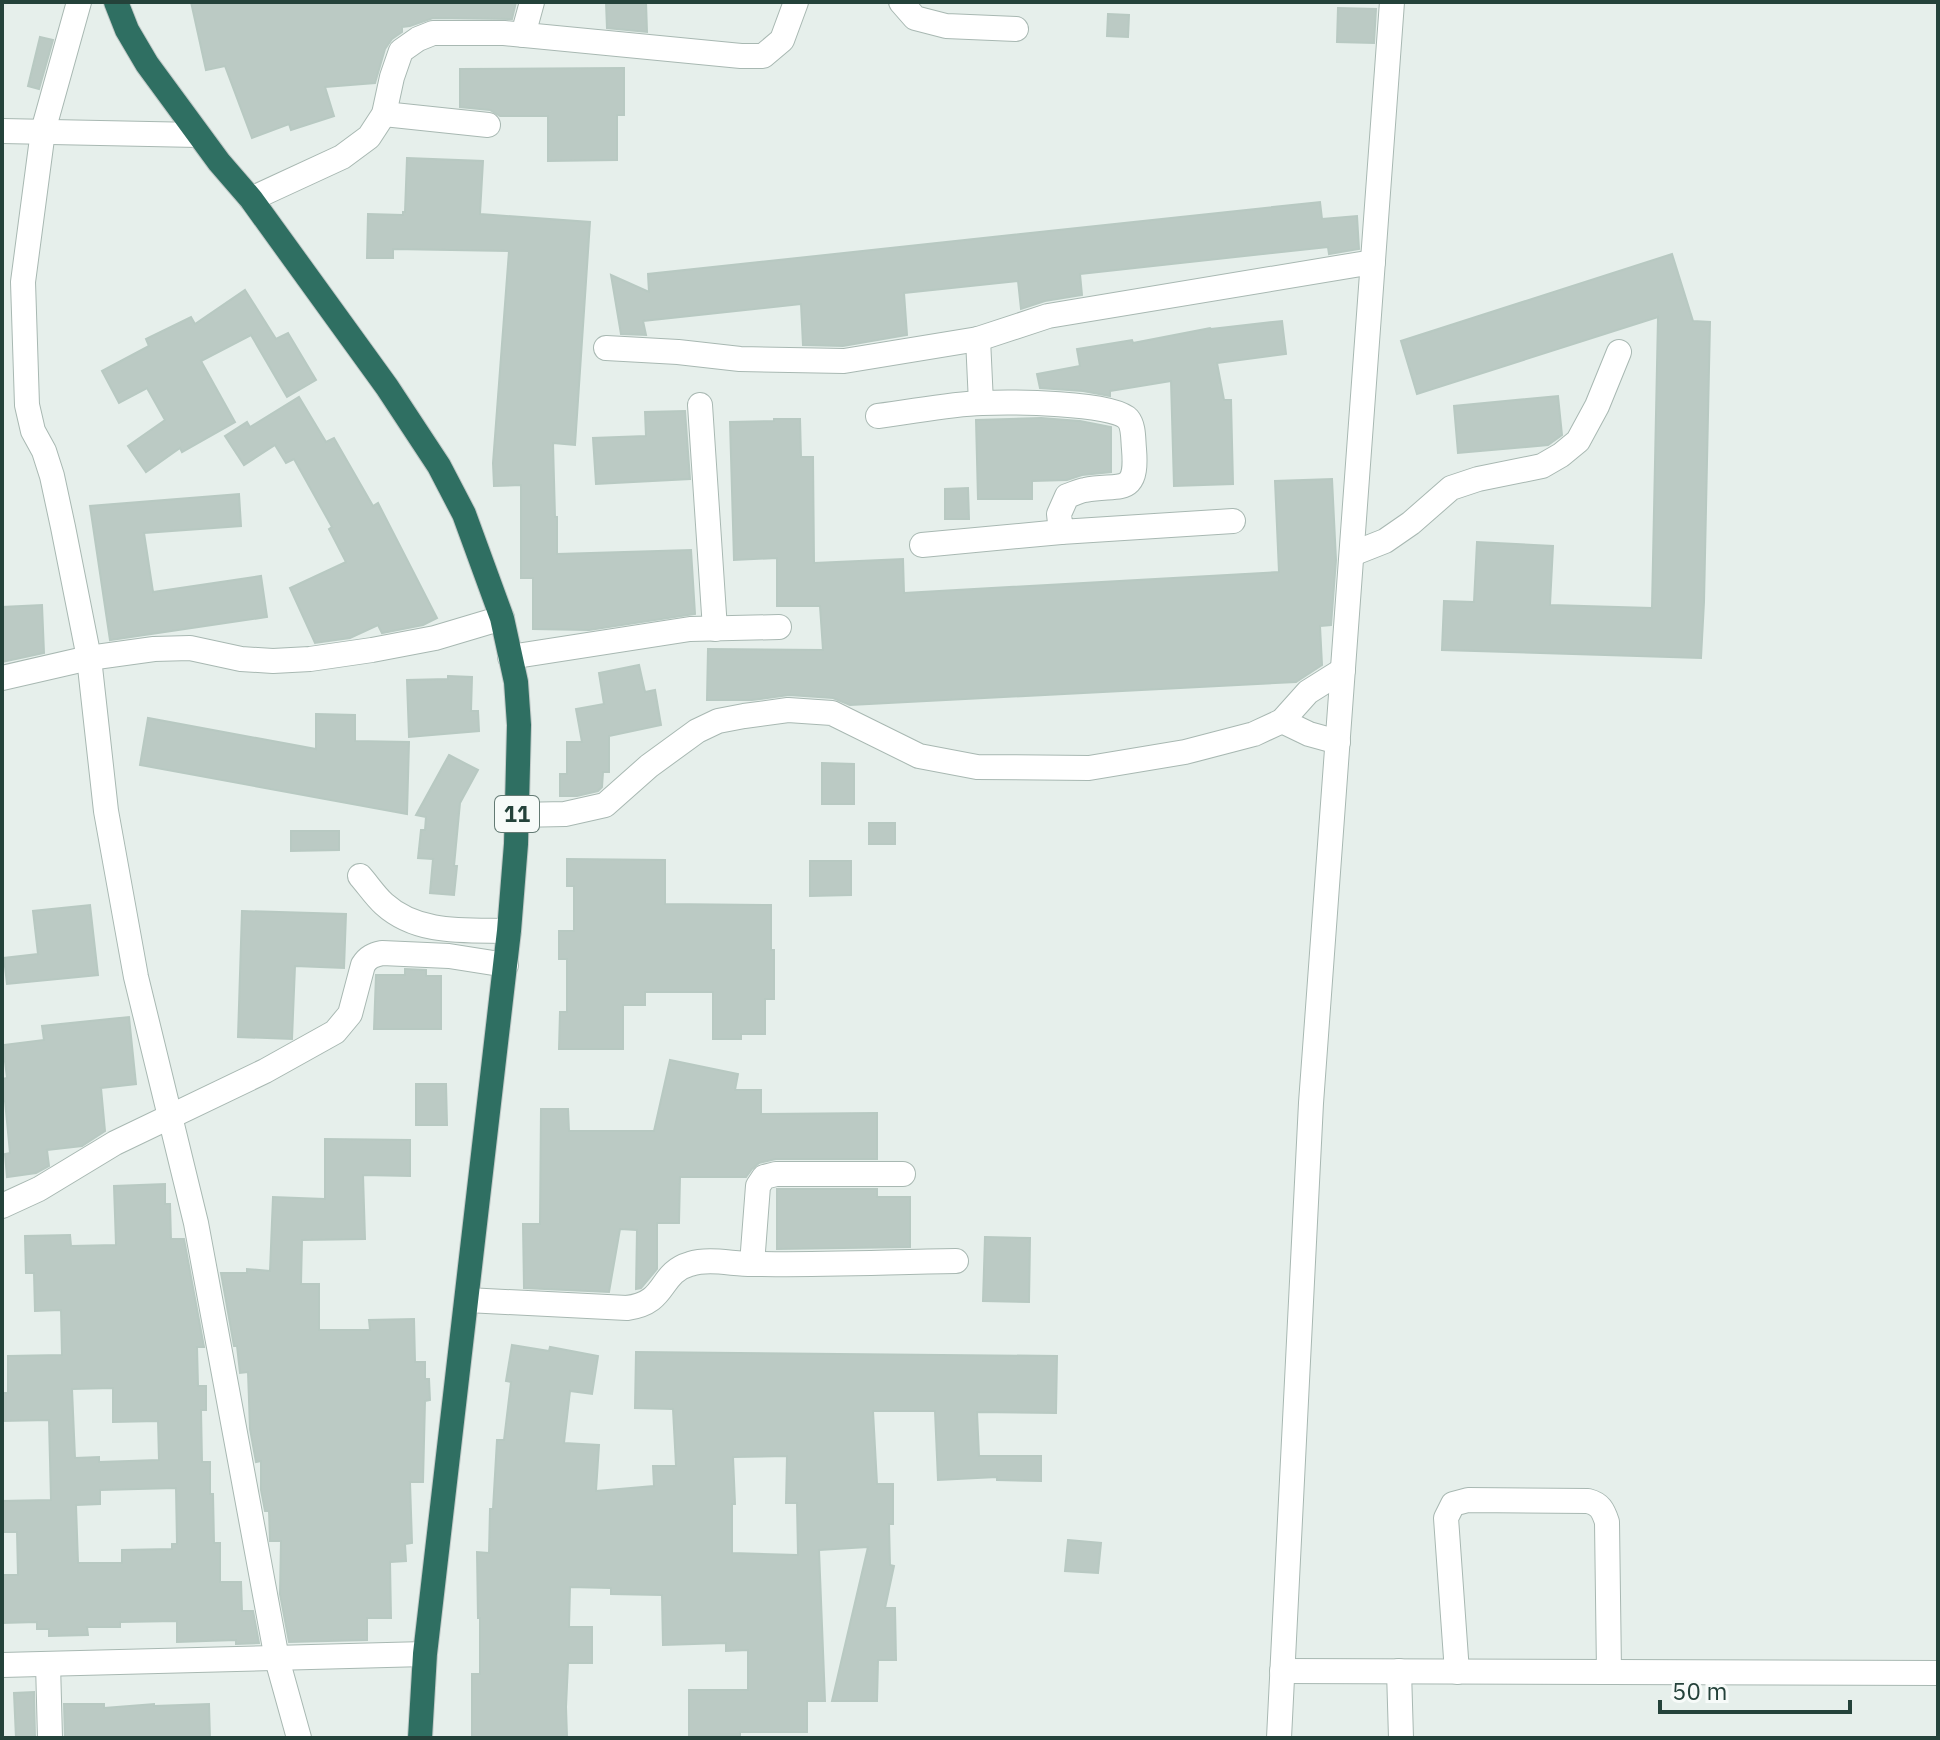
<svg xmlns="http://www.w3.org/2000/svg" width="1940" height="1740" viewBox="0 0 1940 1740" font-family="'IBM Plex Sans',sans-serif">
  <style>
    .building { fill: #bbcac4; stroke: #b8c9c2; stroke-width: 2; fill-rule: evenodd }
    .lines { fill: none; stroke-linecap: round; stroke-linejoin: round }
    .minor-casing { stroke: #a8b8b2; stroke-width: 26 }
    .highway-casing { stroke: #c2cac8; stroke-width: 26 }
    .minor { stroke: #fff; stroke-width: 24 }
    .highway { stroke: #2f6f62; stroke-width: 24 }
    .labels { text-anchor: middle; stroke-width: 7; stroke-linejoin: round; paint-order: stroke }
    .shield { fill: #f7fbf9; stroke: #637a73; stroke-width: 2 }
    .shield-label { font-size: 22px; font-weight: bold; fill: #24423a }
  </style>
  <rect width="100%" height="100%" fill="#e6efeb"/>
  <g class="building">
    <polygon points="191,2 516,2 512,19 433,18 410,26 402,27 402,32 392,39 385,49 375,83 325,87 334,116 291,130 289,124 252,138 225,66 206,70"/>
    <polygon points="606,2 646,2 647,32 607,28"/>
    <polygon points="1338,8 1376,9 1374,43 1337,42"/>
    <polygon points="1108,14 1129,15 1128,37 1107,36"/>
    <polygon points="40,37 53,40 39,89 28,86"/>
    <polygon points="624,68 624,115 617,115 617,160 548,161 548,116 500,116 490,110 460,107 460,69"/>
    <polygon points="407,158 483,161 480,214 590,222 575,445 553,443 555,517 557,517 557,554 691,550 695,614 589,630 533,629 533,578 521,578 521,485 494,486 493,463 509,251 393,249 393,258 367,258 368,214 403,215 403,212 405,212"/>
    <polygon points="1320,202 1322,219 1357,216 1359,249 1329,254 1328,247 1080,274 1082,295 1045,301 1021,309 1018,281 904,293 907,335 843,346 803,345 801,304 643,321 646,335 621,334 611,275 649,292 648,274"/>
    <polygon points="1672,254 1693,321 1710,322 1704,602 1701,658 1442,650 1444,601 1474,602 1477,542 1553,546 1550,605 1652,608 1658,317 1417,394 1401,341"/>
    <polygon points="245,290 276,339 288,333 316,380 287,397 251,335 201,361 235,422 182,452 180,448 146,472 128,446 165,420 147,388 119,403 102,371 149,346 146,339 191,317 195,324"/>
    <polygon points="1282,321 1286,354 1217,363 1224,400 1231,400 1233,484 1174,486 1171,381 1110,391 1110,396 1083,391 1040,388 1037,374 1080,366 1077,349 1132,340 1133,343 1210,328 1211,329"/>
    <polygon points="1558,396 1562,435 1548,445 1458,453 1454,406"/>
    <polygon points="299,397 326,442 334,438 373,506 378,503 437,618 423,625 382,633 378,625 350,638 315,643 290,588 346,562 329,529 332,527 294,459 286,463 275,445 244,465 225,436 247,422 250,427"/>
    <polygon points="685,411 690,479 596,484 593,438 646,436 645,412"/>
    <polygon points="1041,418 1080,421 1111,427 1111,472 1082,475 1067,480 1032,481 1032,499 978,499 976,420"/>
    <polygon points="774,419 800,419 801,457 813,457 814,563 903,559 904,593 1279,572 1275,481 1332,479 1336,560 1331,625 1320,626 1322,665 1296,682 850,705 833,698 789,695 752,700 707,700 708,649 823,650 820,606 777,606 777,558 734,560 730,422 774,421"/>
    <polygon points="968,488 969,519 945,519 945,489"/>
    <polygon points="239,494 241,526 144,533 153,592 261,576 267,617 110,640 90,506"/>
    <polygon points="42,605 44,653 2,662 2,607"/>
    <polygon points="639,665 645,692 655,690 661,725 609,736 609,772 603,772 602,787 598,791 577,796 560,796 560,774 567,774 567,742 582,742 576,709 604,704 599,673"/>
    <polygon points="448,676 472,677 471,711 478,711 479,731 409,737 407,680 448,679"/>
    <polygon points="316,714 355,715 355,741 409,742 407,814 140,765 148,718 316,749"/>
    <polygon points="449,755 478,770 460,803 454,866 457,866 454,895 430,893 433,859 418,858 421,830 425,830 426,817 416,815"/>
    <polygon points="822,763 854,764 854,804 822,804"/>
    <rect x="869" y="823" width="26" height="21"/>
    <polygon points="291,831 339,831 339,850 291,851"/>
    <polygon points="567,859 665,860 665,904 771,905 771,950 774,950 774,999 765,999 765,1034 741,1034 741,1039 713,1039 713,992 645,992 645,1005 623,1005 623,1049 559,1049 560,1012 567,1012 567,959 559,959 559,931 574,931 574,886 567,886"/>
    <polygon points="810,861 851,861 851,895 810,896"/>
    <polygon points="90,905 98,975 7,984 4,958 38,954 33,911"/>
    <polygon points="242,911 346,914 344,968 295,966 292,1039 238,1037"/>
    <polygon points="405,969 426,970 426,976 441,976 441,1029 374,1029 376,975 405,975"/>
    <polygon points="129,1017 136,1084 101,1088 105,1131 82,1146 47,1150 49,1166 36,1173 7,1177 5,1154 10,1153 5,1101 2,1101 2,1079 7,1078 3,1045 44,1040 42,1026"/>
    <polygon points="670,1060 738,1074 735,1090 761,1090 761,1114 877,1113 877,1159 776,1159 759,1163 752,1169 746,1177 680,1177 679,1223 657,1223 657,1269 641,1288 636,1289 637,1230 620,1229 609,1292 524,1288 523,1224 540,1224 541,1109 568,1109 569,1131 654,1131"/>
    <polygon points="416,1084 446,1084 447,1125 416,1125"/>
    <polygon points="325,1139 410,1140 410,1176 363,1175 365,1239 302,1240 301,1284 319,1284 319,1330 370,1330 369,1320 414,1319 415,1362 425,1362 425,1379 429,1379 430,1400 425,1401 423,1482 410,1482 412,1543 405,1544 406,1561 390,1562 391,1618 367,1618 367,1640 289,1642 280,1594 281,1541 270,1541 269,1511 265,1511 261,1490 261,1461 256,1462 250,1429 248,1372 240,1373 237,1346 234,1346 221,1273 247,1273 247,1269 270,1271 273,1197 325,1199"/>
    <path d="M165,1184V1204H170L171,1239H184L204,1347H197L198,1386H206V1410H201L202,1462H210V1494H213L214,1543H220V1582H241L242,1611H253L259,1643L236,1644V1640L177,1642V1621L120,1622V1627H87L88,1635L49,1636V1629H37V1622L2,1623V1575H18L17,1532H2V1501L51,1500L49,1420L2,1421V1393H8V1356L62,1355L61,1310L35,1311L34,1273H26L25,1236L70,1235L71,1246L116,1245L114,1186ZM113,1388V1422L158,1421L159,1460L99,1462V1457L75,1458L72,1389ZM176,1488L177,1544H172V1549L122,1550V1563H78L76,1505L100,1504V1490Z"/>
    <polygon points="777,1189 877,1189 877,1197 910,1197 910,1247 777,1249"/>
    <polygon points="985,1237 1030,1238 1029,1302 983,1301"/>
    <path d="M512,1345L549,1351L550,1347L598,1356L592,1394L570,1391L564,1443L599,1445L596,1491L654,1486L653,1466H676L673,1409L635,1408L636,1352L1057,1356L1056,1413L977,1412L979,1456H1041V1481L997,1480V1477L938,1480L935,1411H873L877,1484H893V1524H889L890,1565L894,1566L885,1608H895L896,1660H878L877,1701H832L868,1547L819,1550L825,1701H807V1732H740V1736H689V1690H748V1650L726,1651V1643L663,1645L662,1595L611,1594V1588L570,1587L569,1627H592V1663H568L566,1707L567,1737L472,1738V1674H480V1618H478L477,1552L489,1553L490,1509H493L497,1440H504L511,1382L506,1381ZM787,1456L786,1503H797L798,1555L732,1553V1504H735L733,1457Z"/>
    <polygon points="1068,1540 1101,1543 1098,1573 1065,1571"/>
    <polygon points="34,1692 35,1738 16,1738 14,1693"/>
    <polygon points="64,1704 104,1704 104,1708 154,1704 154,1706 209,1704 210,1738 65,1738"/>
  </g>
  <g class="lines">
    <defs>
      <g id="minor">
        <polyline points="79,2 43,131 23,282 27,405 33,431 44,451 52,476 63,527 89,658 106,811 136,977 196,1223 277,1659 299,1738"/>
        <polyline points="901,2 915,18 946,26 1016,29"/>
        <polyline points="523,35 532,2"/>
        <polyline points="384,114 488,125"/>
        <polyline points="2,131 198,135"/>
        <polyline points="251,199 342,157 369,137 384,114 392,77 401,51 418,39 433,33 504,33 741,56 763,56 782,40 796,2"/>
        <polyline points="978,339 981,403"/>
        <polyline points="606,348 678,352 740,359 844,361 978,339 1048,316 1373,262"/>
        <polyline points="700,405 715,629"/>
        <path d="M878,416C912,412 948,404 982,403C1008,402 1113,402 1128,419C1134,426 1133,440 1134,449C1138,498 1119,483 1085,490C1079,491 1073,494 1067,496L1059,514L1061,532L1233,521"/>
        <polyline points="922,545 1061,532"/>
        <polyline points="1352,554 1385,541 1411,523 1451,488 1478,479 1542,466 1561,455 1578,441 1597,406 1619,352"/>
        <polyline points="510,657 690,629 779,627"/>
        <polyline points="2,678 89,658 154,649 190,648 241,659 273,661 310,659 372,650 435,638 502,618"/>
        <polyline points="1282,721 1309,734 1338,742"/>
        <polyline points="517,815 565,814 605,805 649,766 697,731 718,721 744,716 788,710 832,713 919,756 977,767 1089,768 1185,752 1254,734 1282,721 1308,692 1343,670"/>
        <path d="M360,876C368,885 375,896 384,904C418,935 466,930 509,931"/>
        <path d="M2,1206L39,1189L115,1143L265,1071L335,1032L350,1014L363,965C368,957 373,955 382,953L449,956L506,965"/>
        <polyline points="752,1264 758,1186 764,1177 776,1174 903,1174"/>
        <path d="M467,1300L627,1308C668,1303 658,1273 690,1264C709,1258 732,1264 752,1264C820,1265 888,1262 956,1261"/>
        <polyline points="48,1664 50,1738"/>
        <polyline points="2,1665 425,1654"/>
        <polyline points="1282,1671 1938,1673"/>
        <polyline points="1399,1671 1401,1738"/>
        <path d="M1457,1672L1446,1518L1453,1504L1468,1500L1588,1501C1600,1504 1603,1510 1607,1522L1609,1672"/>
        <polyline points="1279,1738 1311,1103 1392,2"/>
      </g>
      <polyline id="highway" points="116,2 127,30 147,64 219,162 251,199 387,387 439,466 464,514 502,618 516,682 519,725 516,844 509,931 425,1654 420,1738"/>
    </defs>
    <use href="#minor" class="minor-casing"/>
    <use href="#highway" class="highway-casing"/>
    <use href="#minor" class="minor"/>
    <use href="#highway" class="highway"/>
  </g>
  <g class="labels">
    <rect class="shield" x="495" y="796" width="44" height="36" rx="6"/>
    <g class="shield-label">
      <text x="517" y="822">11</text>
    </g>
  </g>
  <rect width="1940" height="1740" fill="none" stroke="#24423a" stroke-width="8"/>
  <path d="M1660 1700v12h190v-12" fill="none" stroke="#24423a" stroke-width="4"/>
  <text x="1672" y="1700" font-size="24" fill="#24423a" stroke="#f7fbf9" stroke-width="6" paint-order="stroke">50 m</text>
</svg>
